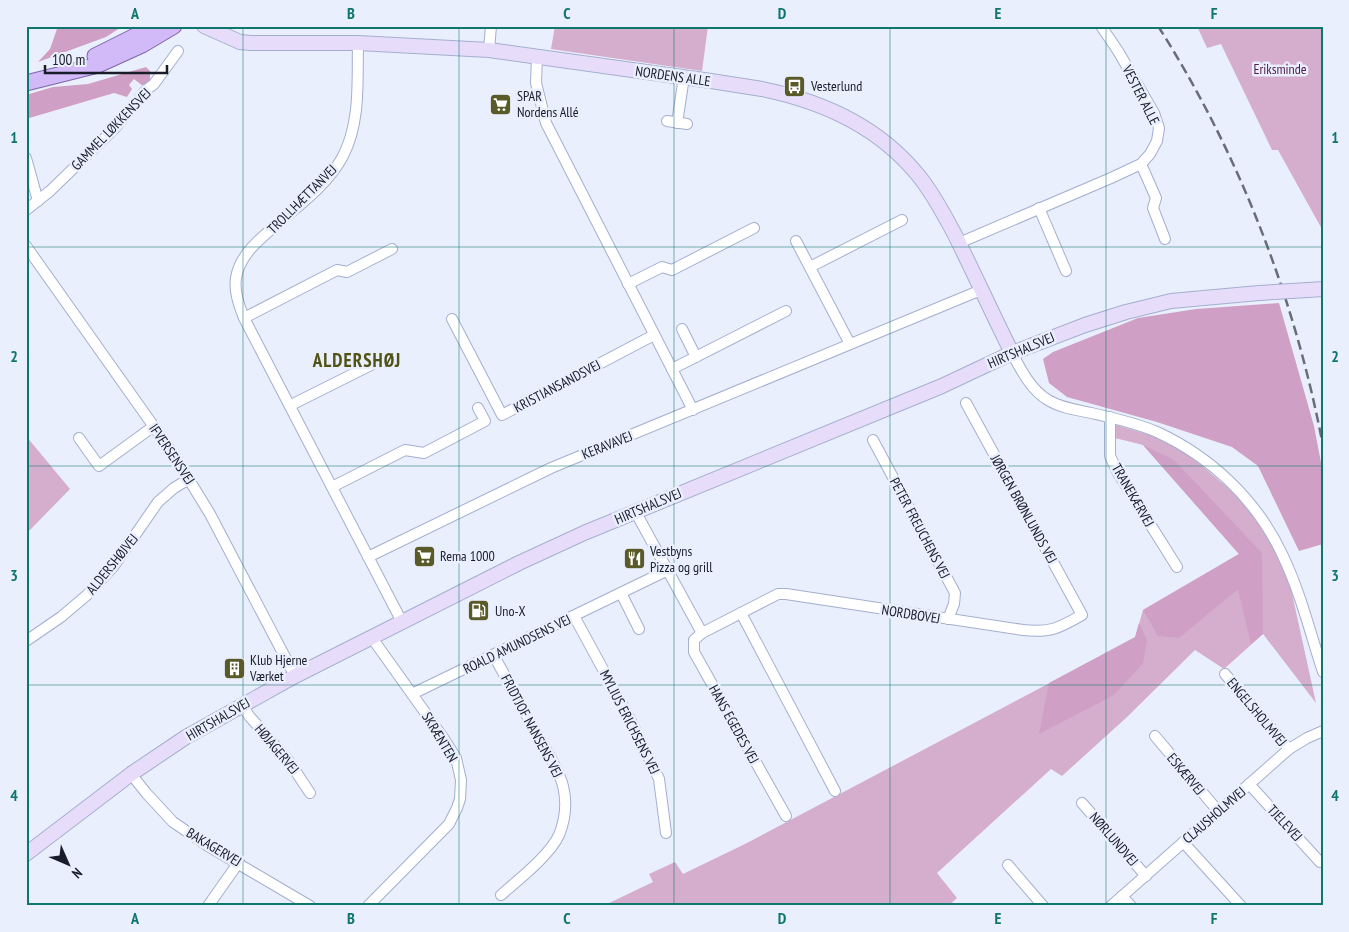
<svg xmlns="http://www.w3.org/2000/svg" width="1349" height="932" viewBox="0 0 1349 932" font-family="'PT Sans Narrow',sans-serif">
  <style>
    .green { fill: #d5adcd }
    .forest { fill: #cf9fc5 }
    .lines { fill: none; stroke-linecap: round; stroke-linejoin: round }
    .street-casing { stroke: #a3afcf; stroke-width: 12 }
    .secondary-casing { stroke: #a3afcf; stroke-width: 16 }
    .primary-casing { stroke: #7e64ac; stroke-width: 17 }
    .street { stroke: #fff; stroke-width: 10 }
    .secondary { stroke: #e8dcfb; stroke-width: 14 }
    .primary { stroke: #d2b9f7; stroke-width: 15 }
    .rail { stroke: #696d7a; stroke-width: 2.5; stroke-dasharray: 10 5; stroke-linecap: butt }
    .secondary-bridge-casing { stroke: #a3afcf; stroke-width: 16; stroke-linecap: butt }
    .secondary-bridge { stroke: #e8dcfb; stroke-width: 14 }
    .grid { fill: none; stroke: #0f766e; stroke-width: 1; stroke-opacity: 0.55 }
    .labels { text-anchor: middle; stroke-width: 5; stroke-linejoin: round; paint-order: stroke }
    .park-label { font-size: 14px; fill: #531a4b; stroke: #eaeffd }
    .street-label { font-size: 14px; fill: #191d29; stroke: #eaeffd }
    .poi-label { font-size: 14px; fill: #191d29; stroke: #eaeffd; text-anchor: start }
    .district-label { font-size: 19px; font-weight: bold; letter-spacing: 1px; fill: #515216; stroke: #eaeffd }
    .neatline { fill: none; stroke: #0f766e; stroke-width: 2 }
    .grid-label { font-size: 16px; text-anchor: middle; font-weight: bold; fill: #0f766e }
  </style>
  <rect width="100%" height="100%" fill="#eaeffd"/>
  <g class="green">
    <polygon points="555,26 708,26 702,71 551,49"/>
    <polygon points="1197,26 1323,26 1323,231 1278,150 1272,150 1221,44 1207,48"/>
    <polygon points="1116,425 1150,435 1187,453 1235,494 1257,521 1277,553 1291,589 1316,703 1263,634 1224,669 1195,650 1126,718 1062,776 1051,769 937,873 957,898 948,906 603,906 653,882 649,874 675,862 683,874 747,843 1135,638 1143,610 1239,554 1143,445 1115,438"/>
    <polygon points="26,436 70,489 26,534"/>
  </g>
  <g class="forest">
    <polygon points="58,26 123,26 106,37 38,62 50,49"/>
    <polygon points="146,67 150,71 150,83 143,86 134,79 129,85 132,89 127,97 114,93 26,119 26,95 53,87 88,84"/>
    <polygon points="1279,303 1314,426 1323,473 1323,544 1299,551 1258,466 1232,447 1157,422 1067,397 1049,383 1043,359 1053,352 1138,318 1196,309"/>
    <polygon points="1143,445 1174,460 1262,553 1263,634 1251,644 1238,589 1179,638 1158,636 1143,610 1239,554"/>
    <polygon points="1139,623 1147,640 1143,663 1114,695 1039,734 1049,683 1135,637"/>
  </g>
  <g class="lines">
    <defs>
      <g id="street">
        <path d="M358,43C357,80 361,121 343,156C330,181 305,201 283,219C265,235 240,252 236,278C234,292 239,305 244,318L402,622"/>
        <polyline points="489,50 491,26"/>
        <polyline points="537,56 536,83 546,123 693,410"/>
        <polyline points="667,121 687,124"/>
        <polyline points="677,123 684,77"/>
        <polyline points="26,158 38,201"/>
        <polyline points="1141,164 1156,198 1153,208 1165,239"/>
        <polyline points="1039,208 1066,271"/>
        <polyline points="26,210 50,191 115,128 146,90 154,84 178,51"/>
        <polyline points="796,241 850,344"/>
        <polyline points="959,243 1111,178 1141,164 1150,154 1157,141 1159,128 1154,113 1118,51 1101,26"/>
        <polyline points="26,246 174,455 210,514 295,676"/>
        <polyline points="810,267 902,220"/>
        <polyline points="628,284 662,267 672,270 754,228"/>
        <polyline points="244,318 337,270 347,272 392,249"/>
        <polyline points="452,319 502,415 654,335"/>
        <polyline points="682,329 696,357"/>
        <path d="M1012,353C1021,370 1031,390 1048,400C1061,408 1077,410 1091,413C1113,418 1136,423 1157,432C1211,457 1256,499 1282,554C1300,591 1310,632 1323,672"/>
        <polyline points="672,369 786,311"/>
        <polyline points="291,405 381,360"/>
        <polyline points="1110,417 1110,456 1118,473 1177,567"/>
        <polyline points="79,438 99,466 154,426"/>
        <polyline points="873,440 955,593 954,604 948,619"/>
        <polyline points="332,487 405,450 424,453 485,421 478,408"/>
        <path d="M635,511L702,633L778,594H786L1023,630C1051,633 1059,628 1082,615L966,403"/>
        <polyline points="368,557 551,468 981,290"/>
        <polyline points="621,593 639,629"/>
        <polyline points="741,613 835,791"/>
        <polyline points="574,616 630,719 659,779 666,833"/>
        <polyline points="702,633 694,640 694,652 786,816"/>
        <polyline points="26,641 61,617 87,595 113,567 158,502 174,488 189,479"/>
        <path d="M494,656C509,683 524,711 540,739C547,751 560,773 563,786C567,802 565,820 559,835C550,855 518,880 501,895"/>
        <polyline points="1225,674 1289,749"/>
        <polyline points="412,694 668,570"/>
        <polyline points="242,706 250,717 288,760 310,793"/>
        <polyline points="1155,736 1218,811"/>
        <polyline points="131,774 147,794 173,822 208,846 310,906"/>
        <polyline points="1249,784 1320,862"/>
        <polyline points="1082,803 1146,876"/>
        <polyline points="1183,842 1241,906"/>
        <polyline points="1008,865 1043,906"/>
        <polyline points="1122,896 1131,906"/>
        <polyline points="208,906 239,862"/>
        <polyline points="368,906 449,824 457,808 460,799 461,780 456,758 444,739 372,638"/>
        <polyline points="1111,906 1289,749 1307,738 1323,731"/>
      </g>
      <g id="secondary">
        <path d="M204,26L240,42L251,43H358L489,50L711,81L762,89C822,101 879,127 918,175C933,193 943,213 954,233C974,273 992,313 1012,353"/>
        <polyline points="1308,290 1323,289"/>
        <polyline points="26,854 131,774 186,737 295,676 519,563 584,533 942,386 1012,353 1085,325 1126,312 1171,301 1259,293"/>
      </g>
      <g id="primary">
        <polyline points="95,56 137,35 151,26"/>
        <polyline points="26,83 98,65 142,45 174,26"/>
      </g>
    </defs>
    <use href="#street" class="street-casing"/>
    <use href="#secondary" class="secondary-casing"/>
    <use href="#primary" class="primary-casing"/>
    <use href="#street" class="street"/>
    <use href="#secondary" class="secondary"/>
    <use href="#primary" class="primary"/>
    <path class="rail" d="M1158,26C1239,153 1295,298 1323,446"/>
    <defs>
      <polyline id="secondary-bridge" points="1259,293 1308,290"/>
    </defs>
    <use href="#secondary-bridge" class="secondary-bridge-casing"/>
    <use href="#secondary-bridge" class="secondary-bridge"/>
  </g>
  <path class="grid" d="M243,26V906M459,26V906M674,26V906M890,26V906M1106,26V906M26,247H1323M26,466H1323M26,685H1323"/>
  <defs>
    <symbol id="bus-square" viewBox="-11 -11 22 22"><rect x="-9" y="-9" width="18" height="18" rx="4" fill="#595a28" stroke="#eaeffd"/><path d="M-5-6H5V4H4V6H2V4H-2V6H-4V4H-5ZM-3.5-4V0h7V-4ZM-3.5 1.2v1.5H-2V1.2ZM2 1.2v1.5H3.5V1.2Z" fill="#fff"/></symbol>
    <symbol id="supermarket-square" viewBox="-11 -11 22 22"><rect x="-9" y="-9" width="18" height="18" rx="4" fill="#595a28" stroke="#eaeffd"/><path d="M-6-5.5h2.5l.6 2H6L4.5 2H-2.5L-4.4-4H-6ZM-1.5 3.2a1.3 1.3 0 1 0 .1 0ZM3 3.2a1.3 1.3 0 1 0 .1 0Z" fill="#fff"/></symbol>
    <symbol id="restaurant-square" viewBox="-11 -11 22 22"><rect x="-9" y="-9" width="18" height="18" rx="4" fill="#595a28" stroke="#eaeffd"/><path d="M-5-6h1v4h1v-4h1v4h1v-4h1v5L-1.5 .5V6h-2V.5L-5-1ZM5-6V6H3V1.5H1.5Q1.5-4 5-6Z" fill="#fff"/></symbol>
    <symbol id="fuel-square" viewBox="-11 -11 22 22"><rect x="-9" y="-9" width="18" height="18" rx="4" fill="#595a28" stroke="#eaeffd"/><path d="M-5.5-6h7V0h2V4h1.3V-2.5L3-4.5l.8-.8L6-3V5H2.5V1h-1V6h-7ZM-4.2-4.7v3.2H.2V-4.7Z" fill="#fff"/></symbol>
    <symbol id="building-square" viewBox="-11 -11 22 22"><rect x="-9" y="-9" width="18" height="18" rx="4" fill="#595a28" stroke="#eaeffd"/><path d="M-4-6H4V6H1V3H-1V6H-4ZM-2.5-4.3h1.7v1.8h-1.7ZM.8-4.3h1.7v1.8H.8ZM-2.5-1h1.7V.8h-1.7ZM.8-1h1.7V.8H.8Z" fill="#fff"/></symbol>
  </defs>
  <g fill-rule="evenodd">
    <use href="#bus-square" x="782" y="74" width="25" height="25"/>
    <use href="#supermarket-square" x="488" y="92" width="25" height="25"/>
    <use href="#supermarket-square" x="412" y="544" width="25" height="25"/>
    <use href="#restaurant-square" x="622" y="546" width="25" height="25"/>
    <use href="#fuel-square" x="466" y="598" width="25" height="25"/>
    <use href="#building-square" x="222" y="656" width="25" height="25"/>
  </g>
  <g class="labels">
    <g class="park-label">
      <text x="1280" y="74">Eriksminde</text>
    </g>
    <g class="street-label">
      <text transform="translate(673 76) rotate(8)" y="5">NORDENS ALLE</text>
      <text transform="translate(1141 95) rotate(63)" y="5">VESTER ALLE</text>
      <text transform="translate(111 129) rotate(-46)" y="5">GAMMEL LØKKENSVEJ</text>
      <text transform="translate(302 199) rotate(-45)" y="5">TROLLHÆTTANVEJ</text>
      <text transform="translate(1021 350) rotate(-23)" y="5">HIRTSHALSVEJ</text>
      <text transform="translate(557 386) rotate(-28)" y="5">KRISTIANSANDSVEJ</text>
      <text transform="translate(607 445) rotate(-22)" y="5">KERAVAVEJ</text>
      <text transform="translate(172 454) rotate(56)" y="5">IFVERSENSVEJ</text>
      <text transform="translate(1133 495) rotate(60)" y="5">TRANEKÆRVEJ</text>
      <text transform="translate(648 506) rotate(-23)" y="5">HIRTSHALSVEJ</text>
      <text transform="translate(1024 509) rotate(61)" y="5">JØRGEN BRØNLUNDS VEJ</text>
      <text transform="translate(920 528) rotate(62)" y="5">PETER FREUCHENS VEJ</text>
      <text transform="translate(112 564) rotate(-51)" y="5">ALDERSHØJVEJ</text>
      <text transform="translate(911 614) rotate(9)" y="5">NORDBOVEJ</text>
      <text transform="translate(517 644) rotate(-26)" y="5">ROALD AMUNDSENS VEJ</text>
      <text transform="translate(1257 712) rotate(50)" y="5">ENGELSHOLMVEJ</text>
      <text transform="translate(218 719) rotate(-30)" y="5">HIRTSHALSVEJ</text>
      <text transform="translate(630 722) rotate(63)" y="5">MYLIUS ERICHSENS VEJ</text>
      <text transform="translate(734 724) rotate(61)" y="5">HANS EGEDES VEJ</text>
      <text transform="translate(532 726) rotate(62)" y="5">FRIDTJOF NANSENS VEJ</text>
      <text transform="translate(440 737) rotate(59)" y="5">SKRÆNTEN</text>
      <text transform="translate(277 749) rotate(50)" y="5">HØJAGERVEJ</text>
      <text transform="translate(1186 774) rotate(50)" y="5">ESKÆRVEJ</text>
      <text transform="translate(1214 815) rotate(-41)" y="5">CLAUSHOLMVEJ</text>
      <text transform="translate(1285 823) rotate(47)" y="5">TJELEVEJ</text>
      <text transform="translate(1114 839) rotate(49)" y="5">NØRLUNDVEJ</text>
      <text transform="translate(214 847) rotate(31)" y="5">BAKAGERVEJ</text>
    </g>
    <g class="poi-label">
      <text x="811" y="91">Vesterlund</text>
      <text x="517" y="101">SPAR<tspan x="517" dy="16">Nordens Allé</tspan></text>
      <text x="650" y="556">Vestbyns<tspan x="650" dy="16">Pizza og grill</tspan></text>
      <text x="440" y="561">Rema 1000</text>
      <text x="495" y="616">Uno-X</text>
      <text x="250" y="665">Klub Hjerne<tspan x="250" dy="16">Værket</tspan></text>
    </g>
    <g class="district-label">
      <text x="357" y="367">ALDERSHØJ</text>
    </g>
  </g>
  <rect width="1349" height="932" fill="none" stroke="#eaeffd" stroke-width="55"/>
  <g transform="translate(68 864) rotate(135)" stroke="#eaeffd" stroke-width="4" paint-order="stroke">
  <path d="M0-4L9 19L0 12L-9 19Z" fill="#191d29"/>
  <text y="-8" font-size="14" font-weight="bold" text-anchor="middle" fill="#191d29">N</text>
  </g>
  <path d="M45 65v8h122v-8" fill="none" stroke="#191d29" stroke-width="2.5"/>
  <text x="52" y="65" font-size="15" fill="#191d29" stroke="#eaeffd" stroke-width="4" paint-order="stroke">100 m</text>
  <rect x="28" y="28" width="1294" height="876" class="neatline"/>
  <g class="grid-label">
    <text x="135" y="19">A</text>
    <text x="351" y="19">B</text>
    <text x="567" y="19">C</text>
    <text x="782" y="19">D</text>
    <text x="998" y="19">E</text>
    <text x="1214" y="19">F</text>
    <text x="14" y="143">1</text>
    <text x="1335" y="143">1</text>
    <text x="14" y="362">2</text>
    <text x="1335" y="362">2</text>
    <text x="14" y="581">3</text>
    <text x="1335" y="581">3</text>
    <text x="14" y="801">4</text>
    <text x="1335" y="801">4</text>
    <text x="135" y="924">A</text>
    <text x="351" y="924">B</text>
    <text x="567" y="924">C</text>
    <text x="782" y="924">D</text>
    <text x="998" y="924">E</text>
    <text x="1214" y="924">F</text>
  </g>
</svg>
